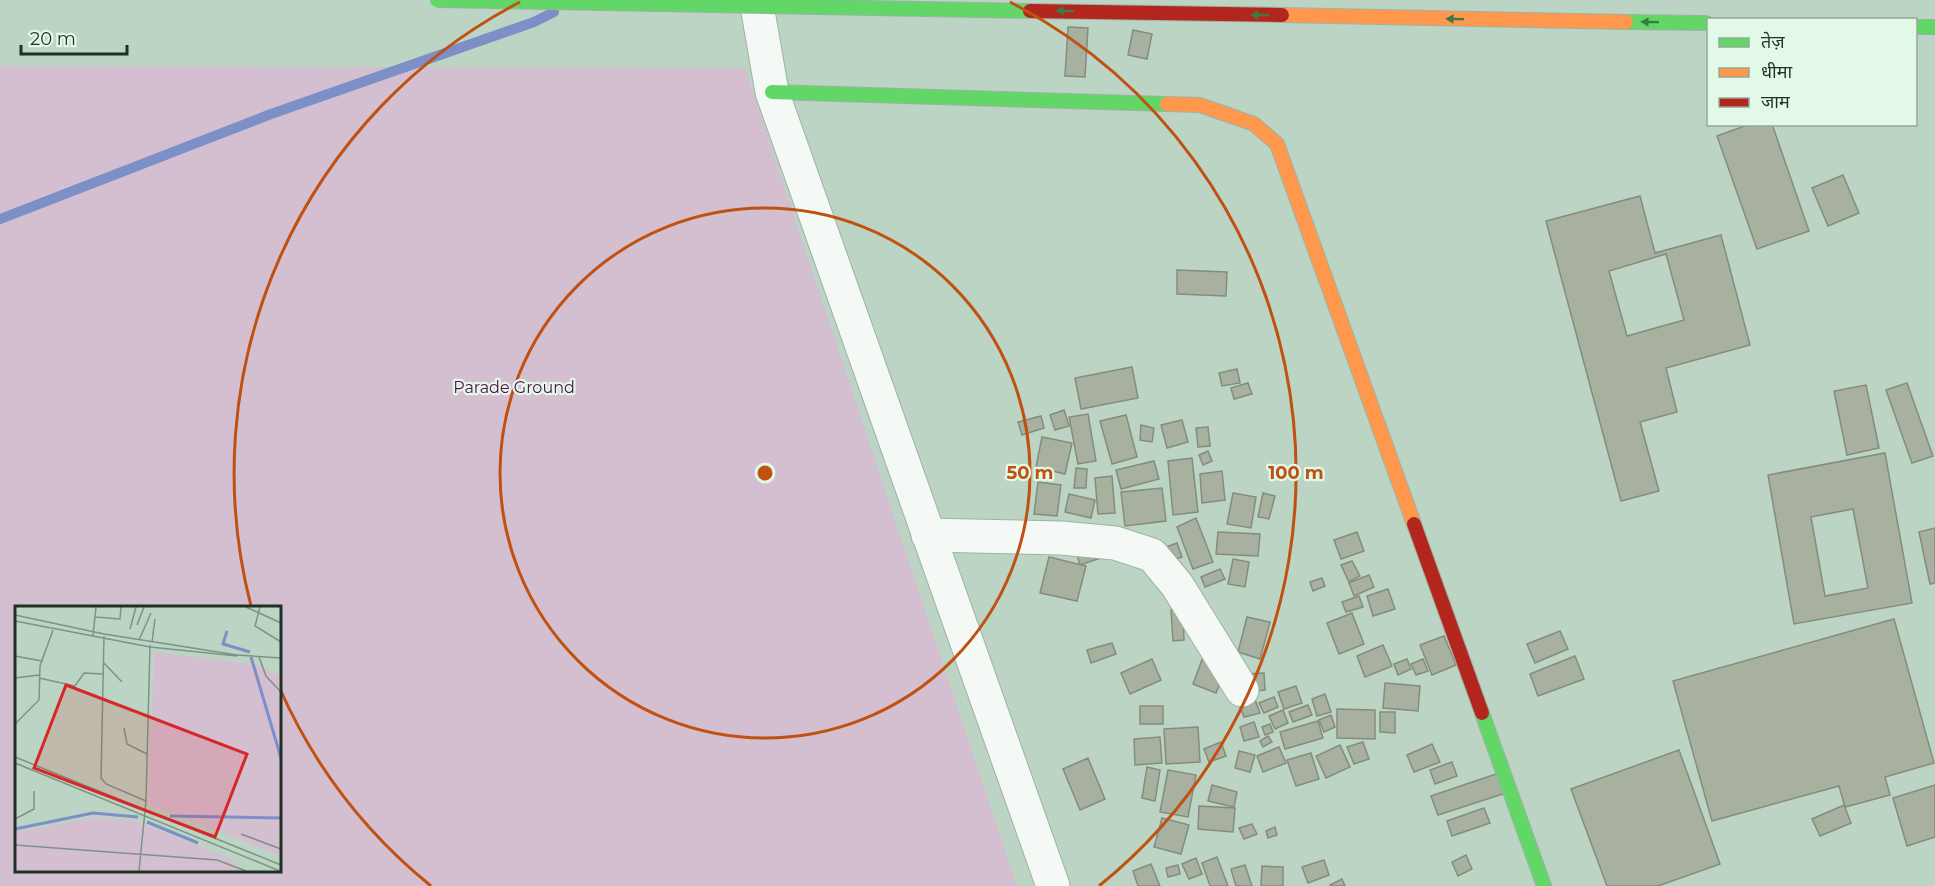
<svg xmlns="http://www.w3.org/2000/svg" width="1935" height="886" viewBox="0 0 1935 886" font-family="Montserrat,'Noto Sans Devanagari',sans-serif">
  <style>
    .green { fill: #d4bfd1; fill-rule: evenodd }
    .lines { fill: none; stroke-linecap: round; stroke-linejoin: round }
    .stream { stroke: #7c8fc6; stroke-width: 10 }
    .building { fill: #a8b0a0; stroke: #848d7d; stroke-width: 1.5; fill-rule: evenodd }
    .street-casing { stroke: #9eb2a4; stroke-width: 35 }
    .fast-casing { stroke: #9eb2a4; stroke-width: 16 }
    .slow-casing { stroke: #9eb2a4; stroke-width: 16 }
    .jam-casing { stroke: #9eb2a4; stroke-width: 16 }
    .street { stroke: #f5f9f6; stroke-width: 33 }
    .fast { stroke: #63d668; stroke-width: 14 }
    .slow { stroke: #ff974d; stroke-width: 14 }
    .jam { stroke: #b3261e; stroke-width: 14 }
    .fast-bridge-casing { stroke: #9eb2a4; stroke-width: 16; stroke-linecap: butt }
    .slow-bridge-casing { stroke: #9eb2a4; stroke-width: 16; stroke-linecap: butt }
    .jam-bridge-casing { stroke: #9eb2a4; stroke-width: 16; stroke-linecap: butt }
    .fast-bridge { stroke: #63d668; stroke-width: 14 }
    .slow-bridge { stroke: #ff974d; stroke-width: 14 }
    .jam-bridge { stroke: #b3261e; stroke-width: 14 }
    .oneway { fill: #3e7b43 }
    .ring { fill: none; stroke: #c05111; stroke-width: 3 }
    .labels { text-anchor: middle; stroke-width: 4.5; stroke-linejoin: round; paint-order: stroke }
    .park-label { font-size: 16px; fill: #560c4e; stroke: #e3f9e8 }
    .inset-river { fill: none; stroke: #7c8fc6; stroke-width: 3 }
    .inset-road { fill: none; stroke: #7d9384; stroke-width: 1.5 }
    .view { fill: #d62828; fill-opacity: 0.15; stroke: #d62828; stroke-width: 3 }
    .inset-edge { fill: none; stroke: #1f3125; stroke-width: 3 }
    .centre { fill: #c05111; stroke: #e3f9e8; stroke-width: 3 }
    .ring-label { font-size: 18px; text-anchor: middle; font-weight: bold; fill: #c05111; stroke: #e3f9e8; stroke-width: 4.5; stroke-linejoin: round; paint-order: stroke }
  </style>
  <rect width="100%" height="100%" fill="#bcd4c3"/>
  <path class="green" d="M0,66L745,68L1017,886H0ZM16,607H279V870H16Z"/>
  <g class="lines">
    <polyline class="stream" points="0,219 271,114 534,22 554,12"/>
  </g>
  <g class="building">
    <polygon points="1068,27 1088,28 1085,77 1065,76"/>
    <polygon points="1133,30 1152,34 1147,59 1128,55"/>
    <polygon points="1750,124 1772,124 1809,231 1757,249 1717,136"/>
    <polygon points="1843,175 1859,213 1828,226 1812,188"/>
    <path d="M1640,196L1655,253L1721,235L1750,345L1666,368L1677,412L1640,422L1659,491L1621,501L1546,221ZM1666,254L1684,320L1627,336L1609,271Z"/>
    <polygon points="1177,270 1227,272 1226,296 1177,294"/>
    <polygon points="1132,367 1138,398 1081,409 1075,378"/>
    <polygon points="1237,369 1240,383 1222,386 1219,373"/>
    <polygon points="1248,383 1252,394 1234,399 1231,388"/>
    <polygon points="1907,383 1933,456 1912,463 1886,390"/>
    <polygon points="1866,385 1879,448 1847,455 1834,391"/>
    <polygon points="1064,410 1069,426 1055,430 1050,415"/>
    <polygon points="1088,414 1096,461 1078,464 1069,417"/>
    <polygon points="1126,415 1137,457 1112,464 1100,421"/>
    <polygon points="1041,416 1044,428 1022,435 1018,422"/>
    <polygon points="1182,420 1188,442 1167,448 1161,425"/>
    <polygon points="1141,425 1154,428 1152,442 1140,440"/>
    <polygon points="1208,427 1210,446 1198,447 1196,428"/>
    <polygon points="1042,437 1072,443 1065,474 1036,467"/>
    <polygon points="1208,451 1212,461 1203,465 1199,455"/>
    <path d="M1885,453L1912,603L1794,624L1768,475ZM1853,509L1868,588L1825,596L1811,517Z"/>
    <polygon points="1192,458 1198,512 1173,515 1168,461"/>
    <polygon points="1154,461 1159,479 1121,489 1116,470"/>
    <polygon points="1076,468 1087,469 1086,488 1074,488"/>
    <polygon points="1222,471 1225,500 1202,503 1200,474"/>
    <polygon points="1112,476 1115,513 1098,514 1095,478"/>
    <polygon points="1038,482 1061,485 1057,516 1034,514"/>
    <polygon points="1162,488 1166,521 1125,526 1121,492"/>
    <polygon points="1233,493 1256,497 1251,528 1227,524"/>
    <polygon points="1263,493 1275,496 1269,519 1258,517"/>
    <polygon points="1069,494 1095,500 1091,518 1065,512"/>
    <polygon points="1196,518 1213,562 1193,569 1177,527"/>
    <polygon points="1935,528 1935,583 1930,584 1919,532"/>
    <polygon points="1218,532 1260,534 1258,556 1216,554"/>
    <polygon points="1357,532 1364,551 1341,559 1334,540"/>
    <polygon points="1177,543 1182,557 1163,563 1158,550"/>
    <polygon points="1076,551 1104,557 1080,565"/>
    <polygon points="1049,557 1086,566 1077,601 1040,593"/>
    <polygon points="1233,559 1249,562 1245,587 1228,584"/>
    <polygon points="1352,561 1360,576 1349,582 1341,565"/>
    <polygon points="1220,569 1225,579 1205,587 1201,577"/>
    <polygon points="1369,575 1374,587 1354,596 1349,583"/>
    <polygon points="1322,578 1325,586 1313,591 1310,582"/>
    <polygon points="1388,589 1395,609 1373,616 1367,596"/>
    <polygon points="1359,596 1363,607 1346,612 1342,602"/>
    <polygon points="1183,609 1184,640 1173,641 1171,610"/>
    <polygon points="1352,613 1364,644 1339,654 1327,623"/>
    <polygon points="1247,617 1270,622 1260,659 1238,652"/>
    <polygon points="1894,619 1934,763 1885,777 1890,795 1845,807 1839,786 1712,821 1673,681"/>
    <polygon points="1560,631 1568,649 1535,663 1527,644"/>
    <polygon points="1444,636 1456,665 1432,675 1420,645"/>
    <polygon points="1112,643 1116,654 1091,663 1087,650"/>
    <polygon points="1383,645 1392,666 1365,677 1357,656"/>
    <polygon points="1575,656 1584,679 1538,696 1530,674"/>
    <polygon points="1203,657 1227,666 1216,693 1193,684"/>
    <polygon points="1152,659 1161,680 1130,694 1121,673"/>
    <polygon points="1407,659 1411,669 1398,675 1394,664"/>
    <polygon points="1423,659 1428,671 1416,675 1411,664"/>
    <polygon points="1264,673 1265,690 1246,692 1245,674"/>
    <polygon points="1385,683 1420,686 1418,711 1383,708"/>
    <polygon points="1296,686 1302,703 1284,709 1278,692"/>
    <polygon points="1325,694 1331,712 1317,716 1312,699"/>
    <polygon points="1254,697 1260,713 1244,717 1238,702"/>
    <polygon points="1274,697 1278,707 1264,713 1259,703"/>
    <polygon points="1308,705 1312,715 1293,722 1289,712"/>
    <rect x="1140" y="706" width="23" height="18"/>
    <polygon points="1337,709 1375,710 1375,739 1337,738"/>
    <polygon points="1283,710 1288,723 1275,729 1269,716"/>
    <polygon points="1380,712 1395,712 1395,733 1380,732"/>
    <polygon points="1331,715 1335,727 1324,732 1319,720"/>
    <polygon points="1318,721 1323,738 1285,749 1280,732"/>
    <polygon points="1254,722 1259,737 1244,741 1240,727"/>
    <polygon points="1270,724 1273,732 1265,735 1262,727"/>
    <polygon points="1198,727 1200,762 1166,764 1164,729"/>
    <polygon points="1268,736 1272,742 1263,747 1260,741"/>
    <polygon points="1160,737 1162,763 1135,765 1134,739"/>
    <polygon points="1221,742 1226,756 1209,762 1204,749"/>
    <polygon points="1363,742 1369,759 1354,764 1347,747"/>
    <polygon points="1432,744 1440,762 1414,772 1407,755"/>
    <polygon points="1340,745 1350,767 1326,778 1316,756"/>
    <polygon points="1279,747 1286,763 1263,772 1257,756"/>
    <polygon points="1679,750 1720,864 1658,886 1607,886 1571,789"/>
    <polygon points="1239,751 1255,755 1250,772 1235,768"/>
    <polygon points="1311,753 1319,779 1296,786 1287,760"/>
    <polygon points="1088,758 1105,799 1080,810 1063,769"/>
    <polygon points="1452,762 1457,776 1435,784 1430,770"/>
    <polygon points="1147,767 1160,770 1155,801 1142,798"/>
    <polygon points="1168,770 1196,775 1188,817 1160,812"/>
    <polygon points="1505,771 1512,791 1438,815 1431,796"/>
    <polygon points="1212,785 1237,792 1234,807 1208,801"/>
    <polygon points="1935,785 1935,837 1907,846 1893,798"/>
    <polygon points="1844,805 1851,823 1820,836 1812,819"/>
    <polygon points="1199,806 1235,808 1233,832 1198,829"/>
    <polygon points="1484,808 1490,823 1452,836 1447,821"/>
    <polygon points="1162,818 1189,825 1181,854 1154,847"/>
    <polygon points="1252,824 1257,834 1244,839 1239,828"/>
    <polygon points="1275,827 1277,835 1268,838 1266,831"/>
    <polygon points="1466,855 1472,869 1458,876 1452,862"/>
    <polygon points="1217,857 1228,886 1210,886 1202,863"/>
    <polygon points="1196,858 1202,874 1189,879 1182,864"/>
    <polygon points="1324,860 1329,875 1308,883 1302,867"/>
    <polygon points="1151,864 1160,886 1138,886 1133,871"/>
    <polygon points="1178,865 1180,874 1168,877 1166,868"/>
    <polygon points="1245,865 1252,886 1236,886 1231,869"/>
    <polygon points="1262,866 1283,867 1283,886 1261,886"/>
    <polygon points="1342,879 1345,886 1330,886 1330,885"/>
  </g>
  <g class="lines">
    <defs>
      <g id="street">
        <polyline points="756,0 772,92 1053,886"/>
        <polyline points="928,535 1061,538 1115,543 1152,555 1177,585 1242,690"/>
      </g>
      <g id="fast">
        <polyline points="1916,27 1935,27"/>
        <polyline points="772,92 1167,104"/>
        <polyline points="1482,713 1544,886"/>
      </g>
      <polyline id="slow" points="1167,104 1200,105 1254,124 1277,144 1414,524"/>
      <polyline id="jam" points="1414,524 1482,713"/>
    </defs>
    <use href="#street" class="street-casing"/>
    <use href="#fast" class="fast-casing"/>
    <use href="#slow" class="slow-casing"/>
    <use href="#jam" class="jam-casing"/>
    <use href="#street" class="street"/>
    <use href="#fast" class="fast"/>
    <use href="#slow" class="slow"/>
    <use href="#jam" class="jam"/>
    <defs>
      <g id="fast-bridge">
        <polyline points="437,0 1030,11"/>
        <polyline points="1626,22 1708,23"/>
      </g>
      <polyline id="slow-bridge" points="1282,15 1626,22"/>
      <polyline id="jam-bridge" points="1030,11 1282,15"/>
    </defs>
    <use href="#fast-bridge" class="fast-bridge-casing"/>
    <use href="#slow-bridge" class="slow-bridge-casing"/>
    <use href="#jam-bridge" class="jam-bridge-casing"/>
    <use href="#fast-bridge" class="fast-bridge"/>
    <use href="#slow-bridge" class="slow-bridge"/>
    <use href="#jam-bridge" class="jam-bridge"/>
  </g>
  <defs><path id="oneway-solid" d="M-6-.8H1V-3.2L6.5 0L1 3.2V.8H-6Z" transform="scale(1.5)"/></defs>
  <g class="oneway">
    <use href="#oneway-solid" transform="translate(1065 11) rotate(-179)"/>
    <use href="#oneway-solid" transform="translate(1260 15) rotate(-179)"/>
    <use href="#oneway-solid" transform="translate(1455 19) rotate(-179)"/>
    <use href="#oneway-solid" transform="translate(1650 22) rotate(-179)"/>
  </g>
  <g class="ring">
    <circle cx="765" cy="473" r="265"/>
    <path d="M431 886A531 531 0 0 1 280 689M251 606A531 531 0 0 1 520 2M1010 2A531 531 0 0 1 1099 886"/>
  </g>
  <g class="labels">
    <g class="park-label">
      <text x="514" y="393">Parade Ground</text>
    </g>
  </g>
  <g transform="translate(15 606)">
    <rect width="266" height="266" fill="#bcd4c3"/>
    <path d="M139,46L246,59L265,71V250L133,198ZM81,211L118,214L214,252L228,265H0V226Z" fill="#d4bfd1"/>
    <path class="inset-river" d="M212,25L208,38L235,46M236,51L266,152M155,210L266,212M132,216L183,237M0,223L78,207L123,211"/>
    <path class="inset-road" d="M231,1L266,17M245,1L240,20L266,36M0,9L89,28L222,49L266,52M80,11L105,13L106,1M0,15L135,41L222,50M122,19L129,1M115,23L121,1M78,29L81,1M89,30L86,172L91,178L131,195M124,34L136,7M137,36L140,13M0,50L27,55M244,51L251,70L266,86M88,56L107,76M0,72L24,69M24,72L60,80L69,67L88,68M0,118L24,94L25,60L38,24M109,122L112,138L132,148M0,151L266,259M0,157L265,265M0,213L19,203V185M226,228L266,243M0,239L202,254L231,265M124,265L131,195L135,39"/>
    <path class="view" d="M51,79L232,148L200,231L19,162Z"/>
    <rect width="266" height="266" class="inset-edge"/>
  </g>
  <circle cx="765" cy="473" r="9" class="centre"/>
  <g class="ring-label">
    <text x="1030" y="479">50 m</text>
    <text x="1296" y="479">100 m</text>
  </g>
  <rect x="1707" y="18" width="210" height="108" fill="#e3f9e8" stroke="#95a99a" stroke-width="1.5"/>
  <rect x="1719" y="38" width="30" height="9" fill="#63d668" stroke="#95a99a" stroke-width="1.5"/>
  <text x="1761" y="48" font-size="18" fill="#1f3125">तेज़</text>
  <rect x="1719" y="68" width="30" height="9" fill="#ff974d" stroke="#95a99a" stroke-width="1.5"/>
  <text x="1761" y="78" font-size="18" fill="#1f3125">धीमा</text>
  <rect x="1719" y="98" width="30" height="9" fill="#b3261e" stroke="#95a99a" stroke-width="1.5"/>
  <text x="1761" y="108" font-size="18" fill="#1f3125">जाम</text>
  <path d="M21 45v9h106v-9" fill="none" stroke="#1f3125" stroke-width="3"/>
  <text x="30" y="45" font-size="18" fill="#1f3125" stroke="#e3f9e8" stroke-width="4.5" paint-order="stroke">20 m</text>
</svg>
